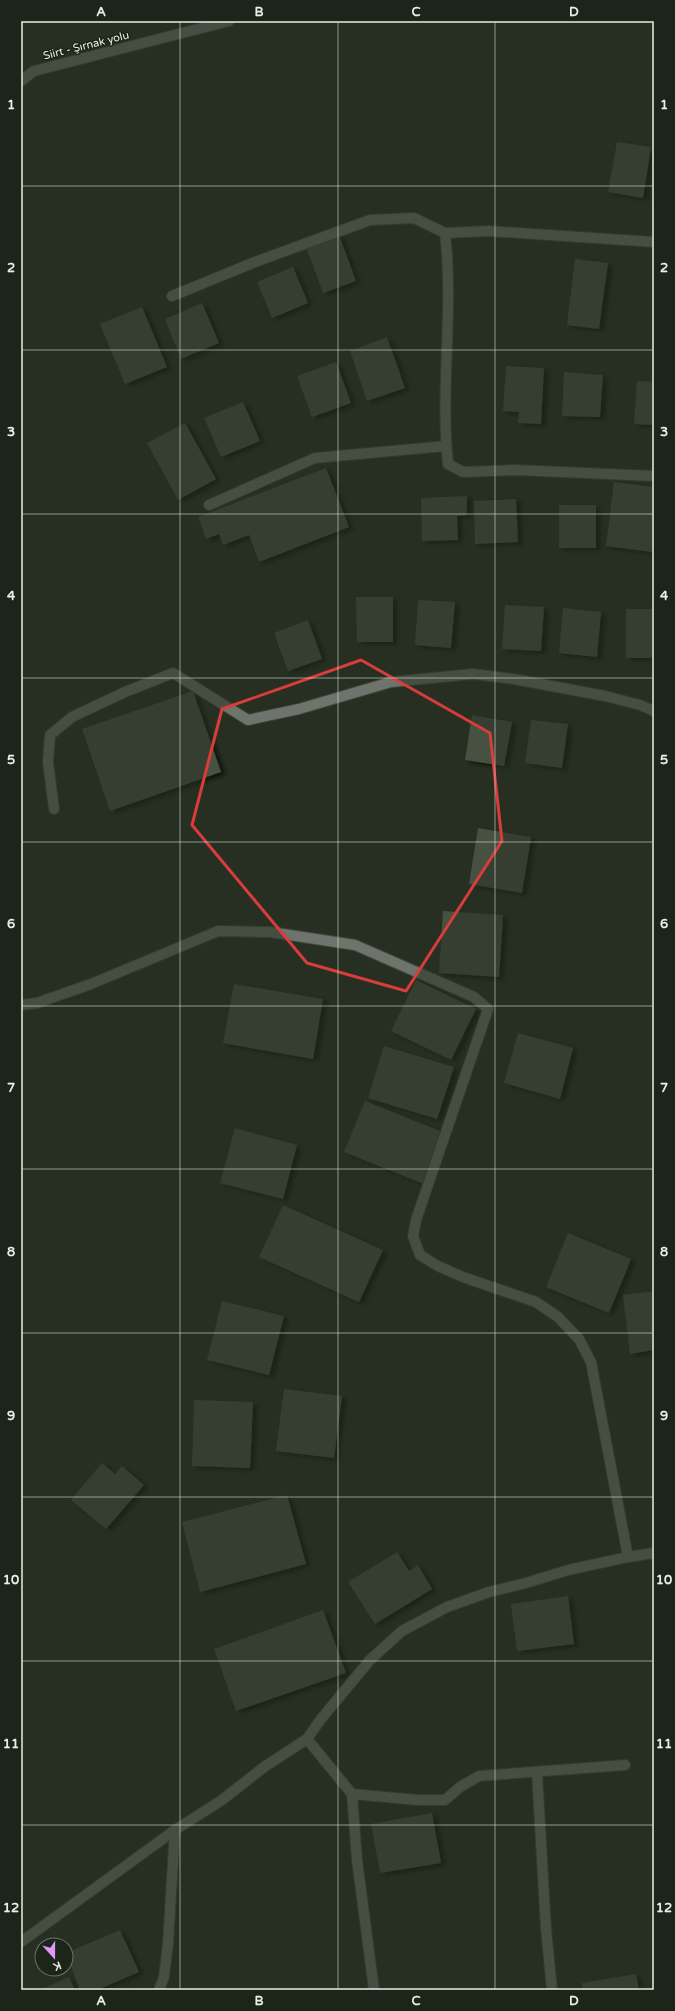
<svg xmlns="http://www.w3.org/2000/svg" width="675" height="2011" viewBox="0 0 675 2011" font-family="'Varela Round',sans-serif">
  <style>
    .building { fill: #465142; filter: url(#shadow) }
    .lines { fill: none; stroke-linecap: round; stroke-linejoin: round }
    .minor-casing { stroke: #414a3d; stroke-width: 12 }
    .minor { stroke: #6e736c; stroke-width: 10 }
    .marked { fill: none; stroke: #d83c3b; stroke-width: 3; stroke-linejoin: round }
    .grid { fill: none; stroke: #e8efe6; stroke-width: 1; stroke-opacity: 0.55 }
    .labels { text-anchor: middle; stroke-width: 3; stroke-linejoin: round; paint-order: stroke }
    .street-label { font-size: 11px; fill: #e8efe6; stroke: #1c2519 }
    .neatline { fill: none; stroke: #e8efe6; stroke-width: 1.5 }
    .grid-label { font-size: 13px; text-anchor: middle; font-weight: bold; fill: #e8efe6 }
  </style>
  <defs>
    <filter id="shadow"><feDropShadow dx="4.5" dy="2.5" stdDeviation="2" flood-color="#0009"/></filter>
  </defs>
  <rect width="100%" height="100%" fill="#262f22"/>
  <g class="building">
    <polygon points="617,142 651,147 643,198 608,192"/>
    <polygon points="339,235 356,281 323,293 306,247"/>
    <polygon points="575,259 608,263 599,329 567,325"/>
    <polygon points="293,267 308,303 272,318 257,282"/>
    <polygon points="202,303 219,343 181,359 165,319"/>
    <polygon points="142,307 167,367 125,384 100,324"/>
    <polygon points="387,337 405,388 367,401 350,351"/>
    <polygon points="336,362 351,403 312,417 297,376"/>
    <polygon points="506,366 544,368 541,424 518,423 519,412 503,411"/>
    <polygon points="564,372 603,375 600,417 562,416"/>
    <polygon points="637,381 654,382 654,425 634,424"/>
    <polygon points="243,402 260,441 221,457 204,418"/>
    <polygon points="185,423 216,479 178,500 147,443"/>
    <polygon points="326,468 349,527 259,562 249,535 223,545 219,534 206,539 198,517"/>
    <polygon points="614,482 654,487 654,534 652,552 606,546"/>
    <polygon points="467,496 467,515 457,516 458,540 422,541 421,498"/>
    <polygon points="516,499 518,542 475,544 474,501"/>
    <rect x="559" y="505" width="37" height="43"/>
    <polygon points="356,597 393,597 393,642 357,642"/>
    <polygon points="418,600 455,602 451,648 415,645"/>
    <polygon points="505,605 544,607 541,651 502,649"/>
    <polygon points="563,608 601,612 597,657 559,653"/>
    <rect x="626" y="609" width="28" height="49"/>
    <polygon points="308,620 322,659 288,671 274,633"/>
    <polygon points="193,691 221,772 110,811 82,729"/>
    <polygon points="472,715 512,722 504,766 465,760"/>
    <polygon points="531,720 568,724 562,768 525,763"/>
    <polygon points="478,828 531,837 522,893 469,884"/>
    <polygon points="443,911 503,915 499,977 439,973"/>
    <polygon points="416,980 476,1009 451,1060 391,1031"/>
    <polygon points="234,984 323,999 313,1059 223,1043"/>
    <polygon points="518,1033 573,1048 560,1099 504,1083"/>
    <polygon points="384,1046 454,1067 437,1119 368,1098"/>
    <polygon points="365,1101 445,1133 424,1184 344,1152"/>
    <polygon points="235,1128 297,1145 283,1199 220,1183"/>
    <polygon points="283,1205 383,1250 359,1302 259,1257"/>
    <polygon points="568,1233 631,1259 609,1313 546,1287"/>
    <polygon points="654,1291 654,1350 630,1354 623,1295"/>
    <polygon points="222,1301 284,1316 269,1375 207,1360"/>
    <polygon points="284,1389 342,1396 334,1458 276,1451"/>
    <polygon points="194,1400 253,1402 250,1468 192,1466"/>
    <polygon points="102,1463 115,1474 122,1466 144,1485 106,1529 71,1500"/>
    <polygon points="287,1495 306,1564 200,1592 182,1522"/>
    <polygon points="397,1552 409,1571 418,1565 432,1589 375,1624 348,1582"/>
    <polygon points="568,1596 574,1644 517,1651 511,1604"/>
    <polygon points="323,1610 346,1673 236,1711 214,1649"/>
    <polygon points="432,1813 441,1863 380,1873 371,1824"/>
    <polygon points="120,1930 139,1972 97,1990 80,1990 66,1953"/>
    <polygon points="636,1974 639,1990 583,1990 582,1983"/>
    <polygon points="69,1977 75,1990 40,1990"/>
  </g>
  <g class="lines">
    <defs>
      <g id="minor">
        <polyline points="21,81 34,71 229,21"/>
        <polyline points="445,233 488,231 654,242"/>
        <path d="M172,296L255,262L370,220L414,218L445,233C454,310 440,388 448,464L463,472L515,470L654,476"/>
        <polyline points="209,505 315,458 446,446"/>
        <polyline points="54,809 48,762 50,735 72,717 125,692 173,673 248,720 299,709 391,682 473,674 514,679 605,696 640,705 654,711"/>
        <polyline points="21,1005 37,1003 91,984 218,931 270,932 355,945 474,997 488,1009 416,1220 413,1236 420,1255 438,1266 463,1277 536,1302 558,1317 579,1339 591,1362 628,1557"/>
        <polyline points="307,1739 352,1794 357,1860 374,1990"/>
        <polyline points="537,1773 546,1929 552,1990"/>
        <polyline points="352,1794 418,1800 445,1800 460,1787 479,1776 625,1765"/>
        <polyline points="21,1942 175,1830 222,1800 264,1767 307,1739 321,1719 370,1660 402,1631 447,1607 489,1592 526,1583 568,1570 628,1557 654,1553"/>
        <polyline points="159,1990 164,1977 168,1943 175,1830"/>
      </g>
    </defs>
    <use href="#minor" class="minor-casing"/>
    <use href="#minor" class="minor"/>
  </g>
  <path d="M0 0H675V2011H0ZM361,660L490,733L502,841L406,991L307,963L192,825L222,709Z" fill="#262f22" fill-opacity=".55" fill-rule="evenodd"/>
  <path class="marked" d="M361,660L490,733L502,841L406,991L307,963L192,825L222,709Z"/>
  <path class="grid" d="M180,21V1990M338,21V1990M495,21V1990M21,186H654M21,350H654M21,514H654M21,678H654M21,842H654M21,1006H654M21,1169H654M21,1333H654M21,1497H654M21,1661H654M21,1825H654"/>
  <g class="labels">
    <g class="street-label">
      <text transform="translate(86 45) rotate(-14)" y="4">Siirt - Şırnak yolu</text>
    </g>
  </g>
  <rect width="675" height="2011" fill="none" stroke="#1c2519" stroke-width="44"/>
  <g transform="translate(54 1957) rotate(159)"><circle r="19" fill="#1c2519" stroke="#6e766b"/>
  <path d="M0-3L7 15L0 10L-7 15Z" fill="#dd99f3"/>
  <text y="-6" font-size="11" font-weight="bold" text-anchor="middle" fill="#e8efe6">K</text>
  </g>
  <rect x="22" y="22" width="631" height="1967" class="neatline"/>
  <g class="grid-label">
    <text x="101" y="16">A</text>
    <text x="259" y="16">B</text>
    <text x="416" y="16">C</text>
    <text x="574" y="16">D</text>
    <text x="11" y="109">1</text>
    <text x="664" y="109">1</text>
    <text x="11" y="272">2</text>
    <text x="664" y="272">2</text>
    <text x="11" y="436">3</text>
    <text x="664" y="436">3</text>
    <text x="11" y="600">4</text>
    <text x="664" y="600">4</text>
    <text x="11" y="764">5</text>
    <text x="664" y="764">5</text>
    <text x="11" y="928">6</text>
    <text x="664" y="928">6</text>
    <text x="11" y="1092">7</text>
    <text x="664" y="1092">7</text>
    <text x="11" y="1256">8</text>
    <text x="664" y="1256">8</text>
    <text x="11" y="1420">9</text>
    <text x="664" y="1420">9</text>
    <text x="11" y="1584">10</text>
    <text x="664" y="1584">10</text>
    <text x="11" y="1748">11</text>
    <text x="664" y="1748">11</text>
    <text x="11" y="1912">12</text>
    <text x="664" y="1912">12</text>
    <text x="101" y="2005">A</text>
    <text x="259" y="2005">B</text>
    <text x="416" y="2005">C</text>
    <text x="574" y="2005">D</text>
  </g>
</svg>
